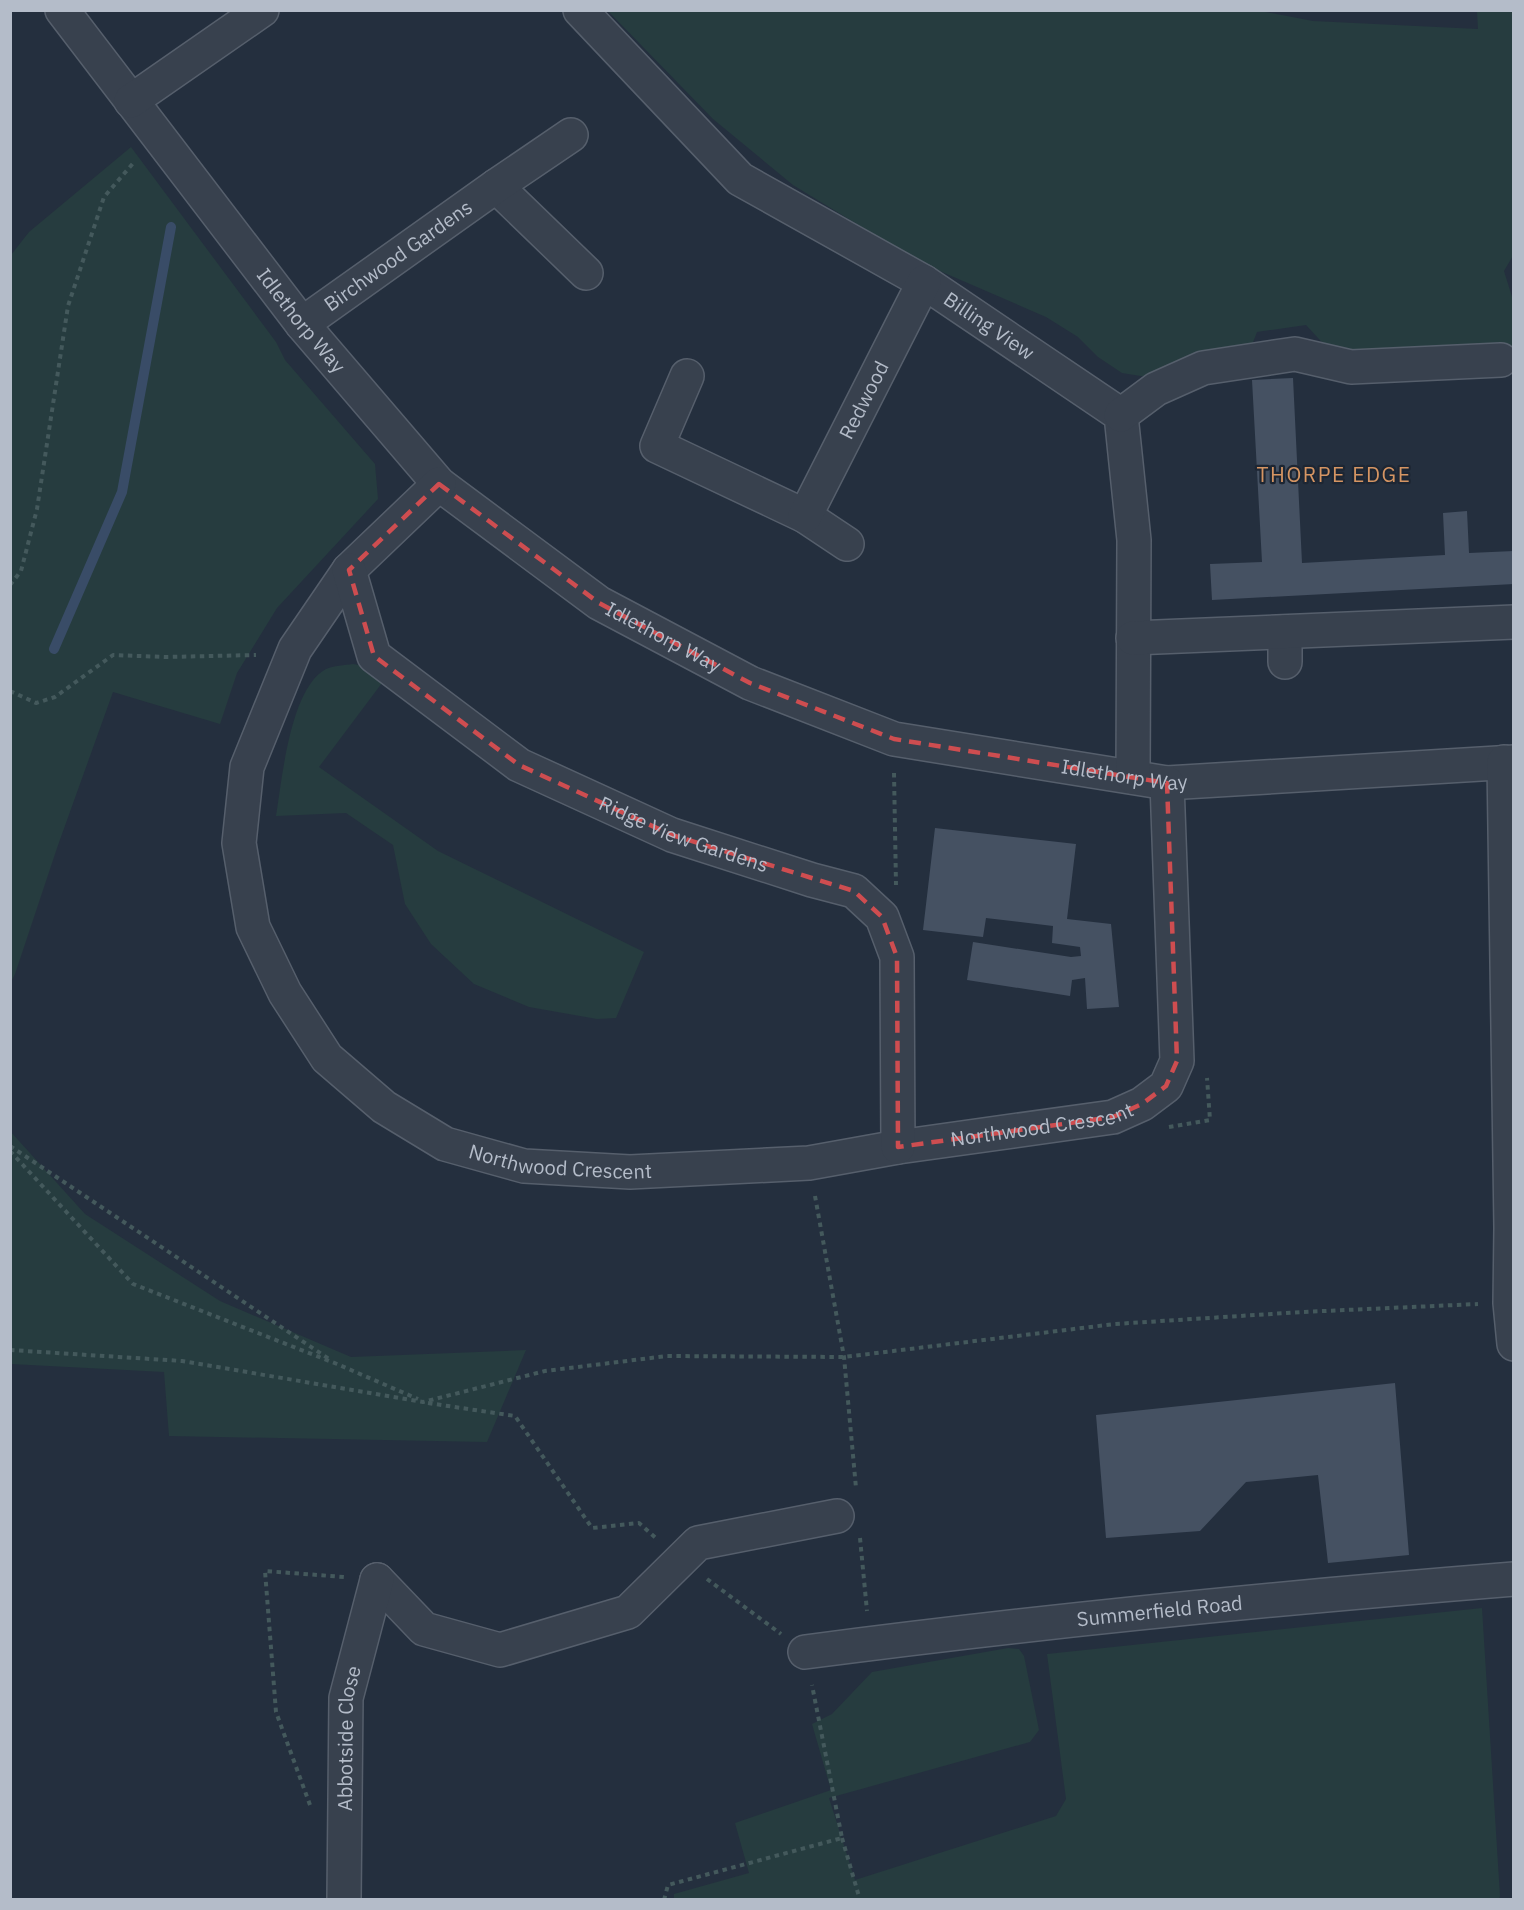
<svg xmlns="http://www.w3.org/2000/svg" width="1524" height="1910" viewBox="0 0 1524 1910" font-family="'IBM Plex Sans',sans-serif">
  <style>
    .green { fill: #263c3f }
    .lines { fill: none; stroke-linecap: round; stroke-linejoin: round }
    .stream { stroke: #394c67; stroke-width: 10 }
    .building { fill: #455162 }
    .minor-casing { stroke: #565f6c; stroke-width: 36 }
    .path { stroke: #44595c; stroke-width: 4; stroke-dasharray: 4.5 4.5; stroke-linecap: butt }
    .minor { stroke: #38414e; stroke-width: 33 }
    .marked { fill: none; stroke: #ce4d50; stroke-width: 4.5; stroke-dasharray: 12 8; stroke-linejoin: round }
    .labels { text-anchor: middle; stroke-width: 4.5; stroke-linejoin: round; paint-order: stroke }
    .street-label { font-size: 20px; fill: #b4bcc9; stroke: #1d2633 }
    .neighbourhood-label { font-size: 21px; letter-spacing: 1.5px; fill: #d59563; stroke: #1d2633 }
  </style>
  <rect width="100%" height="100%" fill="#242f3e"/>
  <g class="green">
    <polygon points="1255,10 1313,21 1478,29 1477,11 1513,11 1514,254 1504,271 1513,300 1513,348 1330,351 1306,325 1257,332 1250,350 1153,378 1122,373 1098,357 1078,337 1046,317 919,262 793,185 713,119 608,11"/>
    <polygon points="131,147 276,342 285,360 375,464 378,499 277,608 237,673 220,724 113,692 57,848 15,974 11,982 11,255 29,232"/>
    <path d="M353,664L371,667L385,679L319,767L438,851L644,952L616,1018L597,1019L529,1007L474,984L431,944L405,904L393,845L346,813L276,816C282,780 290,688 326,669C333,666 345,665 353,664Z"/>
    <polygon points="10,1131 85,1214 220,1301 351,1357 526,1350 487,1442 169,1436 164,1372 11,1364"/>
    <polygon points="1482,1608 1500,1896 1499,1899 674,1899 674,1894 749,1873 735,1823 831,1790 812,1724 832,1714 872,1672 1008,1648 1019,1649 1024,1656 1039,1730 1030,1742 829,1798 855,1880 1056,1816 1066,1799 1047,1654"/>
  </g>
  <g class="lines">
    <polyline class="stream" points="54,649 122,492 171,227"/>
  </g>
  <g class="building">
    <polygon points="1293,378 1302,563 1445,555 1443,513 1467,511 1469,553 1514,551 1514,584 1212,600 1210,564 1262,562 1252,380"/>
    <polygon points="935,828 1076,844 1067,919 1111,924 1119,1007 1087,1009 1085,978 1072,980 1070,996 967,980 973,942 1071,957 1081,956 1080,947 1052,943 1053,926 986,918 983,937 923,930"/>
    <polygon points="1395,1383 1409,1555 1328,1563 1318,1475 1246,1482 1200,1531 1106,1538 1096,1415"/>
  </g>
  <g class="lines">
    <defs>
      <g id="minor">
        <path id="s1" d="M62,10L302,324L439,484L599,603L750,683L894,739L1167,783L1514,762"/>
        <path id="s2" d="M580,10L740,179L924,282L1121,415L1134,540L1133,777"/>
        <polyline points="131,101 262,10"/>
        <polyline points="496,186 586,273"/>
        <path id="s3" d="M302,324L496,186L571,135"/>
        <polyline points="687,376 657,446 805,516 847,544"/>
        <polyline points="1121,415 1156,389 1203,368 1295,354 1351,367 1501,360"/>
        <path id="s4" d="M439,484L349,570L295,649L247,767L239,843L253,927L285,993L327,1058L384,1107L445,1144L524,1166L630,1172L809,1163L898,1147L1113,1117L1142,1104L1166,1086L1177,1061L1167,783"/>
        <path id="s5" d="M805,516L924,282"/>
        <path id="s6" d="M349,570L374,656L519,765L672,835L812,880L854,891L882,917L897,957L898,1147"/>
        <polyline points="1285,632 1285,662"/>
        <polyline points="1133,638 1514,622"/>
        <polyline points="1504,762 1511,1228 1510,1303 1514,1344"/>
        <polyline points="377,1580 424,1629 500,1650 628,1612 698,1543 837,1516"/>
        <path id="s7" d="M805,1652C1041,1621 1277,1598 1514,1579"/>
        <path id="s8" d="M344,1900L346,1698L377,1580"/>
      </g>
    </defs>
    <use href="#minor" class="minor-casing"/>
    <g class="path">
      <polyline points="10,585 21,571 37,509 68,306 104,197 135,161"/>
      <polyline points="10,691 36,703 55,697 113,655 167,657 256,655"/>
      <polyline points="894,773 896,885"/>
      <polyline points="1169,1127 1210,1120 1207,1078"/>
      <polyline points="10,1146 329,1359"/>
      <polyline points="10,1151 133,1284 337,1364 418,1399"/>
      <polyline points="815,1196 844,1357 856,1488"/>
      <polyline points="10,1350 182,1361 423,1402 545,1371 667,1356 844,1357 1115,1324 1302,1312 1478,1304"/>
      <polyline points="428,1403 515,1416 592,1528 639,1523 657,1539"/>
      <polyline points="860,1538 867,1611"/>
      <polyline points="707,1579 781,1634"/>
      <polyline points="310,1805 276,1712 265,1571 344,1577"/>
      <polyline points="842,1838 860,1900"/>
      <polyline points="664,1900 668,1885 842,1838 812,1685"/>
    </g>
    <use href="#minor" class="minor"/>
  </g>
  <path class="marked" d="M439,484L599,603L750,683L894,739L1167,783L1177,1061L1166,1086L1142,1104L1113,1117L898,1147L897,957L882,917L854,891L672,835L519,765L374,656L349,570Z"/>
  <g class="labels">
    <g class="street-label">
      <text dy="7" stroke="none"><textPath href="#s3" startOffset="118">Birchwood Gardens</textPath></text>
      <text dy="7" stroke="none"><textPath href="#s1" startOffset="392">Idlethorp Way</textPath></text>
      <text dy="7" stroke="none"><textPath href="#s2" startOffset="522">Billing View</textPath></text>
      <text dy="7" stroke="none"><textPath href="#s5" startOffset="130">Redwood</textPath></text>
      <text dy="7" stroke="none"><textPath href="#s1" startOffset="878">Idlethorp Way</textPath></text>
      <text dy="7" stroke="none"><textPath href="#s1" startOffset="1364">Idlethorp Way</textPath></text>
      <text dy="7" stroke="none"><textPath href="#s6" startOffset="450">Ridge View Gardens</textPath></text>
      <text dy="7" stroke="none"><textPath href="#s4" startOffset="1410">Northwood Crescent</textPath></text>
      <text dy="7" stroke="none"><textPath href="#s4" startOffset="924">Northwood Crescent</textPath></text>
      <text dy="7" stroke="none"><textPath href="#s7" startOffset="357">Summerfield Road</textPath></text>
      <text dy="7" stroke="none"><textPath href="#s8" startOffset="162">Abbotside Close</textPath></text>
    </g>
    <g class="neighbourhood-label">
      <text x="1334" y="482">THORPE EDGE</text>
    </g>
  </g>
  <rect width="1524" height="1910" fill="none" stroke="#b4bcc9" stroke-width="24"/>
</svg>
